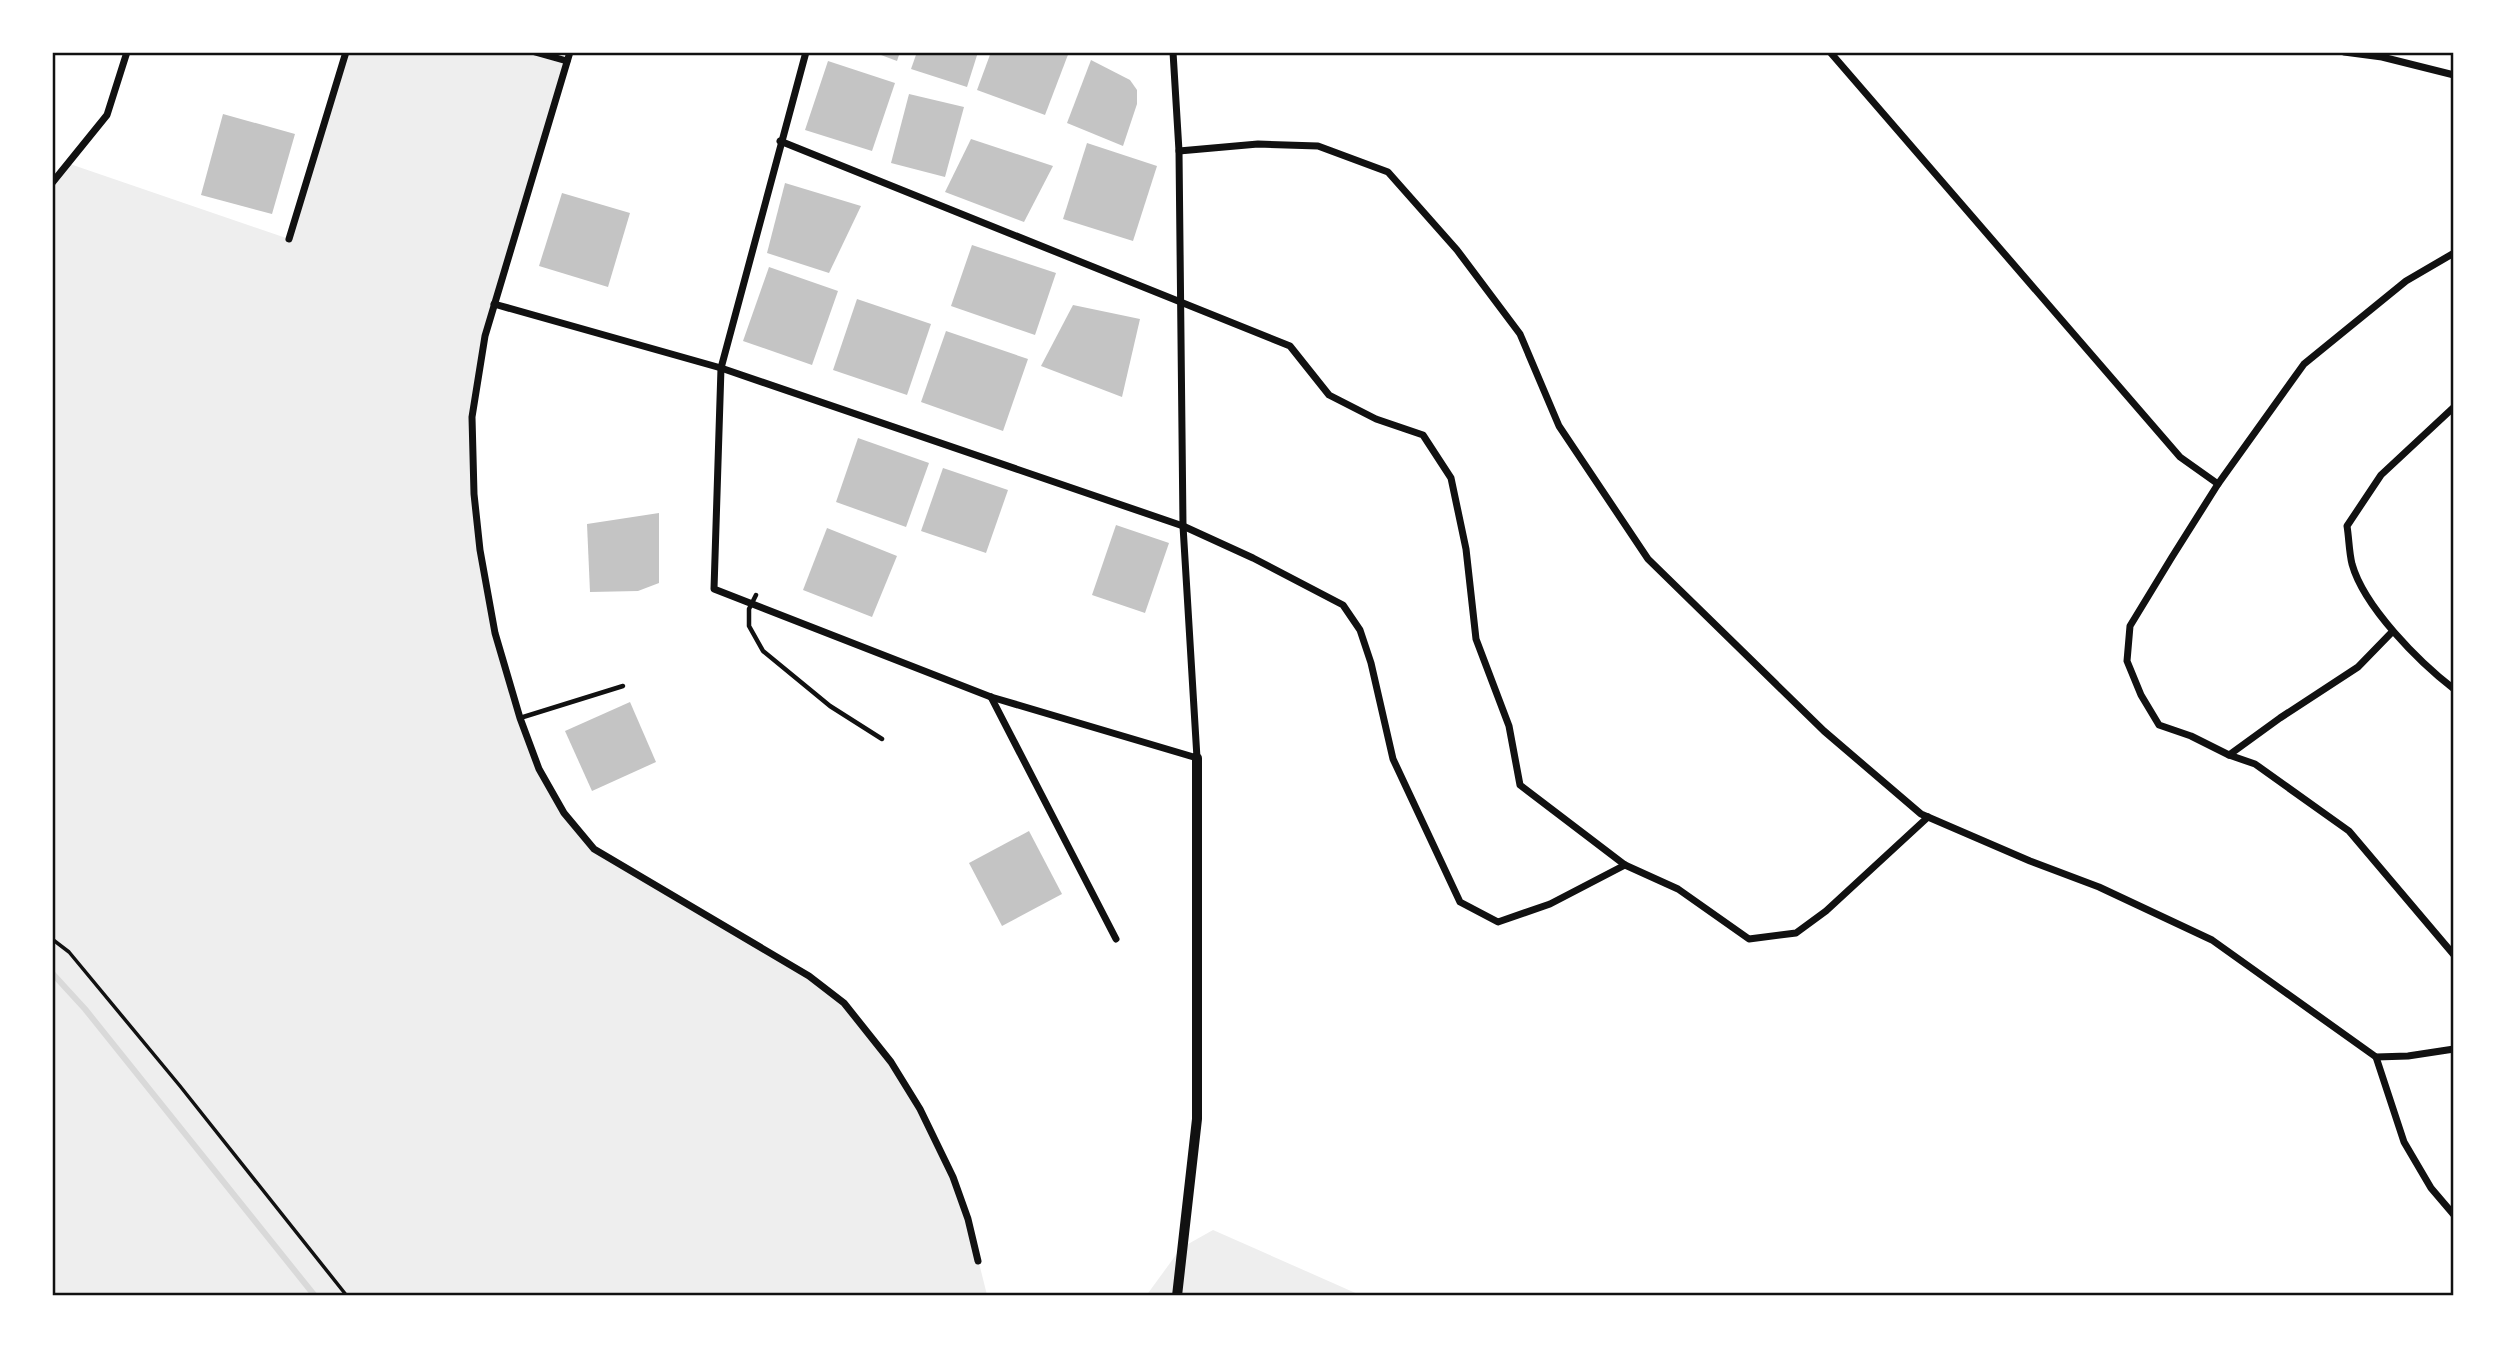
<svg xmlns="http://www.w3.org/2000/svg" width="2506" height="1348" viewBox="0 0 2506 1348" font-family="'Fira Sans Condensed',sans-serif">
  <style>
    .green { fill: #eee }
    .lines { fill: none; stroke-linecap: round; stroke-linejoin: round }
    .stream { stroke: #d9d9d9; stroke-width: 6 }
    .building { fill: #c4c4c4 }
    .path { stroke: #111; stroke-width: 3.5 }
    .service { stroke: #111; stroke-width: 4.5 }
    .minor { stroke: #111; stroke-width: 7 }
    .tertiary { stroke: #111; stroke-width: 10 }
    .neatline { fill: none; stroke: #111; stroke-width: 2.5 }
  </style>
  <rect width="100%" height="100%" fill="#fff"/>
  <g class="green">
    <polygon points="535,52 567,61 494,304 472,417 474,494 495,633 539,769 564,813 594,849 809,976 844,1003 891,1062 920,1109 968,1219 987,1295 53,1296 53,183 70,164 289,239 346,53"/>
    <polygon points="1213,1230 1360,1295 1146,1296 1181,1248"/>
  </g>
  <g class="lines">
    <polyline class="stream" points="52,973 85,1009 315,1296"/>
  </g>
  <g class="building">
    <polygon points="873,52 900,52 897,61"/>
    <polygon points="917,52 978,52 967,87 911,69"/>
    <polygon points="991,52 1069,52 1045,115 977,90"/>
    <polygon points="1091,60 1130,80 1137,90 1137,104 1123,146 1067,123"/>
    <polygon points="828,61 895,83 872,151 805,130"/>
    <polygon points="909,94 964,107 945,177 891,163"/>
    <polygon points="223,114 295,134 272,214 201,195"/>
    <polygon points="971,139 1053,166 1024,222 945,192"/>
    <polygon points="1087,143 1157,166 1133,241 1063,219"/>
    <polygon points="785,183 861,206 829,273 767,253"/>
    <polygon points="562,193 630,213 608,287 539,266"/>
    <polygon points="972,245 1056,273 1035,335 951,306"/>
    <polygon points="769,267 838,291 812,365 743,341"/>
    <polygon points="857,299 931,324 907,395 833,370"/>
    <polygon points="1073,305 1140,319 1122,397 1041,366"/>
    <polygon points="946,331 1028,359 1003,431 921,402"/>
    <polygon points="858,438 929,463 906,527 836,502"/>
    <polygon points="943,468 1008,490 986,553 921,531"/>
    <polygon points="659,513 659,583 638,591 590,592 587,524"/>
    <polygon points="1116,525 1169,543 1145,613 1092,595"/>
    <polygon points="827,528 897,556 872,617 803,590"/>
    <polygon points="630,702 656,762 592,791 565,731"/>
    <polygon points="1029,831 1062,894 1002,926 969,863"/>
  </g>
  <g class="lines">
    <polyline class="path" points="52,939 69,952 180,1086 347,1296"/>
    <g class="service">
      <polyline points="756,595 749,609 749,626 763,651 830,706 882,739"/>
      <polyline points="520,718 623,686"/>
    </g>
    <g class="minor">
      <polyline points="535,52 567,61"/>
      <polyline points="570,52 485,336 472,417 474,494 480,550 495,633 520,718 539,769 564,813 594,849 809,976 844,1003 891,1062 920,1109 953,1177 968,1219 978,1261"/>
      <polyline points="806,52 721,368 714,589 991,697 1197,758 1183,526 1179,151 1173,52"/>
      <polyline points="1830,52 2180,457 2218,484"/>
      <polyline points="2344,52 2382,57 2454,75"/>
      <polyline points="780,141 1290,346 1329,395 1376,419 1423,435 1451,478 1466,549 1476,639 1509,726 1520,785 1625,865 1678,889 1749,939 1796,933 1826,911 1928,817"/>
      <polyline points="1179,151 1258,144 1318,146 1388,172 1457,250 1520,334 1559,426 1648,559 1824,731 1921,814 2030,861 2099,887 2212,940 2376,1057 2408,1056 2454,1049"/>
      <polyline points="52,183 107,115 127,52"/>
      <polyline points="289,239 346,52"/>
      <polyline points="2454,253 2406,281 2304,364 2218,484 2172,557 2130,626 2127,661 2141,695 2159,725 2191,736 2229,755 2255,764 2349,831 2454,955"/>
      <polyline points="494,304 721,368 1183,526 1253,558 1343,605 1360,630 1371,663 1393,759 1460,902 1498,922 1550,904 1625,865"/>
      <path d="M2454,407L2381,475L2347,526C2349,538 2349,552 2352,564C2364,607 2419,662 2454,689"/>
      <polyline points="991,697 1116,939"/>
      <polyline points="2229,755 2280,718 2358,667 2392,632"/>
      <polyline points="2376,1057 2404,1142 2431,1188 2454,1215"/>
    </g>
    <polyline class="tertiary" points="1177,1296 1197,1119 1197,758"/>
  </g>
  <rect width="2506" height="1348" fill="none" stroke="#ffffff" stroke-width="108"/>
  <rect x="54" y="54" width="2398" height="1240" class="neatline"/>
</svg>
